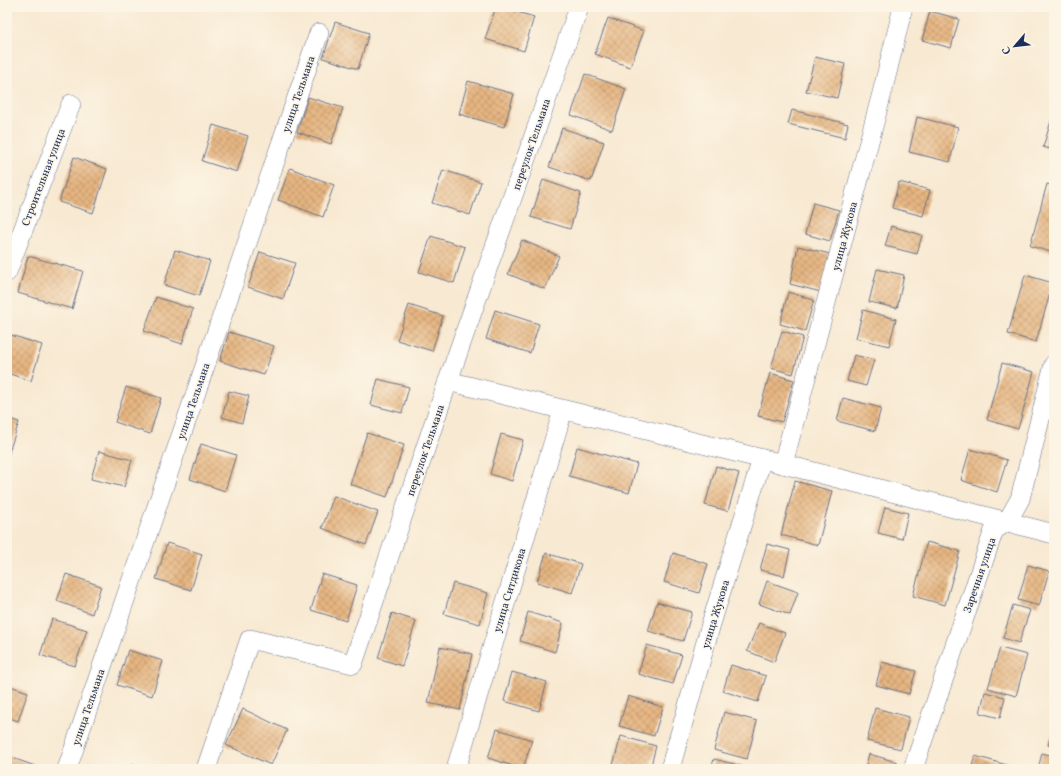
<svg xmlns="http://www.w3.org/2000/svg" width="1061" height="776" viewBox="0 0 1061 776" font-family="Vollkorn,serif">
  <style>
    .building { fill: url(#building-cross-hatch) }
    .lines { fill: none; stroke-linecap: round; stroke-linejoin: round }
    .minor-casing { stroke: #687087; stroke-width: 20 }
    .minor { stroke: #fff; stroke-width: 19 }
    .labels { text-anchor: middle; stroke-width: 3; stroke-linejoin: round; paint-order: stroke }
    .street-label { font-size: 11px; fill: #1b2f5e; stroke: #fcf5e5 }
  </style>
  <defs>
    <pattern id="building-cross-hatch" width="8" height="8" patternUnits="userSpaceOnUse"><rect width="8" height="8" fill="#e7b681"/><path d="M0 0l8 8M0 8l8-8" fill="none" stroke="#ba946d"/></pattern>
  </defs>
  <rect width="100%" height="100%" fill="#fcf5e5"/>
  <filter id="ink" filterUnits="userSpaceOnUse"><feTurbulence type="fractalNoise" baseFrequency=".025" numOctaves="2"/><feDisplacementMap in="SourceGraphic" scale="8" xChannelSelector="R" yChannelSelector="G"/><feConvolveMatrix kernelMatrix="1 2 1 2 8 2 1 2 1" color-interpolation-filters="sRGB"/></filter>
  <filter id="wash" filterUnits="userSpaceOnUse"><feTurbulence type="fractalNoise" baseFrequency=".012" numOctaves="4" result="noise"/><feDisplacementMap in="SourceGraphic" scale="16" xChannelSelector="R" yChannelSelector="G"/><feGaussianBlur stdDeviation="0.9" result="paint"/><feColorMatrix in="noise" values="0 0 0 0 0 0 0 0 0 0 0 0 0 0 0 0 0 1.4 0 .05"/><feComposite in="paint" operator="in"/></filter>
  <g filter="url(#wash)">
    <rect width="100%" height="100%" fill="#f8e9d2"/>
    <g id="blocks">
      <g class="building">
        <polygon points="496,7 501,7 534,17 524,51 485,39"/>
        <polygon points="930,11 959,19 951,48 922,40"/>
        <polygon points="608,18 644,31 630,67 595,54"/>
        <polygon points="335,22 369,33 358,69 323,58"/>
        <polygon points="815,57 845,64 837,98 806,91"/>
        <polygon points="585,74 626,89 612,130 571,115"/>
        <polygon points="468,81 514,94 504,127 459,114"/>
        <polygon points="308,97 343,108 331,144 297,132"/>
        <polygon points="792,110 848,124 845,138 788,124"/>
        <polygon points="1053,115 1054,116 1054,150 1043,147"/>
        <polygon points="917,117 958,127 950,162 909,152"/>
        <polygon points="213,125 248,136 237,172 202,161"/>
        <polygon points="562,128 604,142 591,181 549,167"/>
        <polygon points="74,157 107,169 93,213 59,202"/>
        <polygon points="290,168 334,185 323,217 278,200"/>
        <polygon points="443,170 481,182 470,215 432,203"/>
        <polygon points="543,180 581,193 570,229 531,217"/>
        <polygon points="899,182 930,190 923,216 892,208"/>
        <polygon points="1047,184 1054,186 1054,253 1030,246"/>
        <polygon points="813,203 839,210 830,241 805,234"/>
        <polygon points="891,226 922,235 917,254 885,246"/>
        <polygon points="431,236 465,247 454,283 419,272"/>
        <polygon points="522,240 559,256 545,289 508,274"/>
        <polygon points="798,246 830,254 821,292 790,284"/>
        <polygon points="175,250 210,261 199,296 164,285"/>
        <polygon points="260,252 295,263 283,299 248,287"/>
        <polygon points="28,256 83,271 72,309 18,293"/>
        <polygon points="877,269 904,275 897,308 869,302"/>
        <polygon points="1025,275 1053,283 1036,342 1008,334"/>
        <polygon points="788,292 814,300 805,331 780,324"/>
        <polygon points="156,297 193,309 182,344 144,331"/>
        <polygon points="409,305 443,316 432,351 397,340"/>
        <polygon points="495,310 539,324 530,353 486,339"/>
        <polygon points="863,310 896,319 889,346 856,338"/>
        <polygon points="782,331 803,337 793,374 771,368"/>
        <polygon points="229,332 274,346 264,375 220,361"/>
        <polygon points="8,334 42,345 31,381 7,373"/>
        <polygon points="854,355 874,360 866,386 847,381"/>
        <polygon points="1002,363 1034,372 1018,429 987,420"/>
        <polygon points="770,373 794,380 782,422 758,416"/>
        <polygon points="378,379 409,387 402,413 371,405"/>
        <polygon points="126,387 161,398 150,434 115,422"/>
        <polygon points="229,391 249,396 242,423 222,417"/>
        <polygon points="843,398 881,408 875,431 837,421"/>
        <polygon points="7,418 19,422 7,458"/>
        <polygon points="367,433 404,445 387,497 350,484"/>
        <polygon points="501,434 523,440 512,481 490,474"/>
        <polygon points="201,444 236,455 225,491 190,479"/>
        <polygon points="577,447 637,464 629,493 569,476"/>
        <polygon points="970,449 1007,460 997,492 961,480"/>
        <polygon points="99,451 132,460 124,487 91,479"/>
        <polygon points="716,466 739,473 728,511 705,505"/>
        <polygon points="795,481 832,491 818,545 781,535"/>
        <polygon points="334,496 378,512 366,545 322,528"/>
        <polygon points="885,507 908,513 902,539 878,533"/>
        <polygon points="927,542 960,551 945,605 913,596"/>
        <polygon points="167,543 202,554 191,590 156,579"/>
        <polygon points="767,544 790,550 784,576 760,570"/>
        <polygon points="546,553 581,564 572,593 537,582"/>
        <polygon points="673,553 708,564 699,593 664,582"/>
        <polygon points="1028,565 1049,571 1039,606 1018,600"/>
        <polygon points="66,574 101,586 92,614 57,601"/>
        <polygon points="322,574 357,585 346,621 311,610"/>
        <polygon points="767,581 798,592 790,615 759,604"/>
        <polygon points="453,583 488,593 480,624 444,614"/>
        <polygon points="657,602 692,612 683,641 648,631"/>
        <polygon points="1013,605 1030,610 1019,643 1003,638"/>
        <polygon points="528,612 563,623 555,652 520,641"/>
        <polygon points="392,613 416,621 402,666 378,658"/>
        <polygon points="52,619 87,630 75,666 40,655"/>
        <polygon points="759,623 785,633 774,662 747,651"/>
        <polygon points="647,645 682,655 673,684 638,674"/>
        <polygon points="440,647 472,654 460,710 428,703"/>
        <polygon points="1000,648 1027,655 1016,696 988,688"/>
        <polygon points="128,650 163,661 152,696 117,685"/>
        <polygon points="882,662 916,671 909,694 876,685"/>
        <polygon points="731,665 766,676 758,702 723,691"/>
        <polygon points="512,672 547,682 539,711 504,701"/>
        <polygon points="7,685 28,692 18,721 7,717"/>
        <polygon points="985,692 1005,697 1000,718 980,713"/>
        <polygon points="628,696 663,707 654,736 619,726"/>
        <polygon points="875,708 909,717 901,749 867,741"/>
        <polygon points="243,709 287,730 271,765 226,745"/>
        <polygon points="724,712 757,721 747,759 714,750"/>
        <polygon points="1054,727 1054,747 1048,745"/>
        <polygon points="497,729 532,740 523,769 488,758"/>
        <polygon points="621,736 656,746 650,769 626,769 613,765"/>
        <polygon points="1042,753 1054,756 1054,769 1038,769"/>
        <polygon points="869,754 897,762 895,769 865,769"/>
        <polygon points="7,756 35,766 33,769 7,769"/>
        <polygon points="975,756 1007,765 1006,769 971,769"/>
        <polygon points="714,759 742,766 741,769 711,769"/>
        <polygon points="133,764 148,769 132,769"/>
      </g>
    </g>
  </g>
  <g filter="url(#ink)">
    <use href="#blocks" fill-opacity="0" stroke="#687087" stroke-width="1"/>
    <g class="lines">
      <defs>
        <g id="minor">
          <polyline points="7,272 71,104"/>
          <polyline points="448,381 783,464 1054,534"/>
          <polyline points="783,464 882,93 903,7"/>
          <polyline points="67,769 319,33"/>
          <polyline points="206,769 250,639 353,664 448,381 579,7"/>
          <polyline points="456,769 563,410"/>
          <polyline points="670,769 711,624 762,459"/>
          <polyline points="913,769 994,530 1007,522 1020,499 1054,364"/>
        </g>
      </defs>
      <use href="#minor" class="minor-casing"/>
      <use href="#minor" class="minor"/>
    </g>
  </g>
  <g class="labels">
    <g class="street-label">
      <text transform="translate(298 94) rotate(-71)" y="4">улица Тельмана</text>
      <text transform="translate(531 144) rotate(-71)" y="4">переулок Тельмана</text>
      <text transform="translate(43 177) rotate(-69)" y="4">Строительная улица</text>
      <text transform="translate(844 236) rotate(-75)" y="4">улица Жукова</text>
      <text transform="translate(193 401) rotate(-71)" y="4">улица Тельмана</text>
      <text transform="translate(425 450) rotate(-71)" y="4">переулок Тельмана</text>
      <text transform="translate(979 575) rotate(-71)" y="4">Заречная улица</text>
      <text transform="translate(509 590) rotate(-73)" y="4">улица Ситдикова</text>
      <text transform="translate(715 614) rotate(-73)" y="4">улица Жукова</text>
      <text transform="translate(88 707) rotate(-71)" y="4">улица Тельмана</text>
    </g>
  </g>
  <rect width="1061" height="776" fill="none" stroke="#fcf5e5" stroke-width="24"/>
  <g transform="translate(1015 46) rotate(242)" stroke="#fcf5e5" stroke-width="3" paint-order="stroke">
  <path d="M0-3L7 15L0 10L-7 15Z" fill="#1b2f5e"/>
  <text y="-6" font-size="11" font-weight="bold" text-anchor="middle" fill="#1b2f5e">С</text>
  </g>
</svg>
